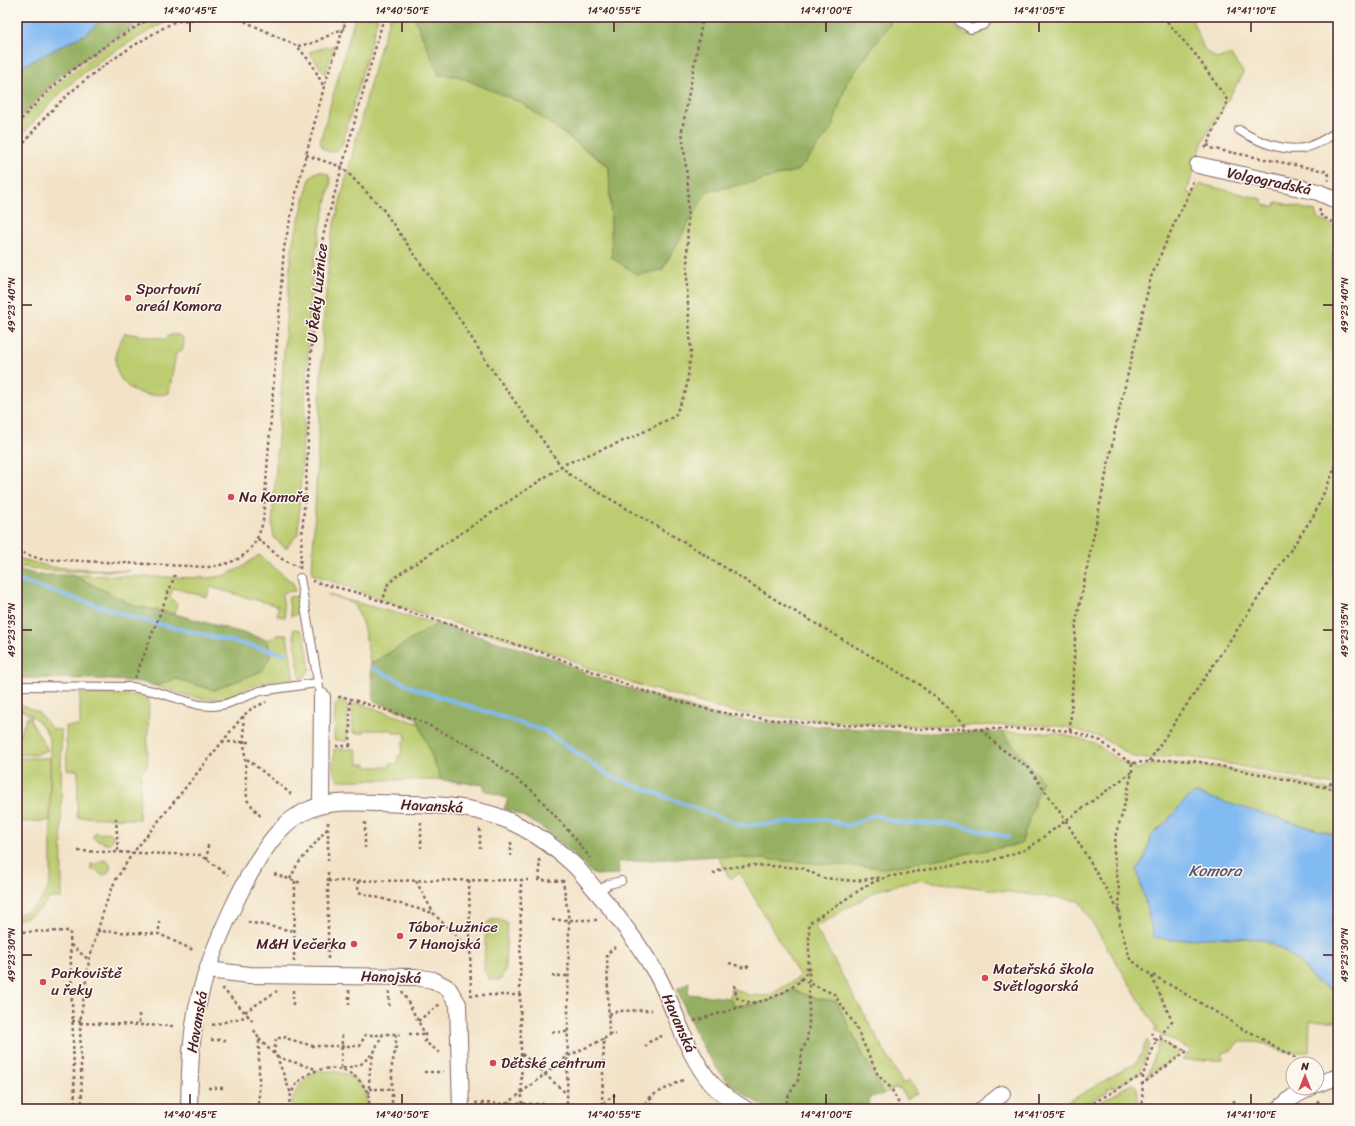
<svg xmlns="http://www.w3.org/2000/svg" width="1355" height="1126" viewBox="0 0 1355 1126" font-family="Sriracha,sans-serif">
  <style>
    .green { fill: #bccc6f; stroke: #83764d }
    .forest { fill: #95b062; stroke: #706846 }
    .water { fill: #82baf2; stroke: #666c8e }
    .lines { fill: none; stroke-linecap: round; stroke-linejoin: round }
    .stream { stroke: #82baf2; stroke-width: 4 }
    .lane-casing { stroke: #856462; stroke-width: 10 }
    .street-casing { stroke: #856462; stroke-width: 18 }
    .path { stroke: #856462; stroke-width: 2.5; stroke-dasharray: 3 3; stroke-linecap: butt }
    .lane { stroke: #fff; stroke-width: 8 }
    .street { stroke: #fff; stroke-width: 16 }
    .ticks { fill: none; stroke: #4a1f2b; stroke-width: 1.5 }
    .poi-dot { fill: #d1495b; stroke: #fbf7ec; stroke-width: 1.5 }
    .labels { text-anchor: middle; stroke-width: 3; stroke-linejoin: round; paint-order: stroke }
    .street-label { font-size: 15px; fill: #4a1f2b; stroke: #fbf7ec }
    .poi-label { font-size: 15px; fill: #4a1f2b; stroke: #fbf7ec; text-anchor: start }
    .water-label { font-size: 16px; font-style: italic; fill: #5e5571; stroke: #fbf7ec }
    .neatline { fill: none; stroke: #4a1f2b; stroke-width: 1.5 }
    .ticks-label { font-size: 10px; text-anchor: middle; fill: #4a1f2b }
  </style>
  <rect width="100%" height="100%" fill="#fbf7ec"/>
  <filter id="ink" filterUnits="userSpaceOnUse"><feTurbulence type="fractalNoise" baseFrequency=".025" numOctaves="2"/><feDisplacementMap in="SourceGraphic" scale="8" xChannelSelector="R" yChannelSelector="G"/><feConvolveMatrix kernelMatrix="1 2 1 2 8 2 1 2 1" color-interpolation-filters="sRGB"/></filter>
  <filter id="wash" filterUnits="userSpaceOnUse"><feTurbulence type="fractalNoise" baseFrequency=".012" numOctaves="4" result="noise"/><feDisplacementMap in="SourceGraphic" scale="16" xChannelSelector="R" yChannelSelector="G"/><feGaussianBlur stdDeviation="0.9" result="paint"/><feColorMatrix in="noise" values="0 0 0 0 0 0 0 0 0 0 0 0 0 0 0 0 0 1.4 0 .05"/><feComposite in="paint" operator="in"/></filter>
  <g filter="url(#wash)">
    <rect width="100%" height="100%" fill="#f2e3c7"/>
    <g class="green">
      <path d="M156,17H174C157,27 140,36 123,46C82,70 46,104 17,142C17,137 16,130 18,126C22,119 30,112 36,106C71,69 112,42 156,17Z"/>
      <polygon points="355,17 378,17 342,145 338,150 330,152 323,149 320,142"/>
      <path d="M390,17H414L439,75L457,76L522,103L609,167L612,257L662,270L707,191L753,182L799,170L832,128L847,82L890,24V17H953L957,29L967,34C980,32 992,30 997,17H1191L1204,49L1217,59L1230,54L1244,73L1203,141L1187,192L1191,194L1201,184L1262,199L1264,205L1274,207L1277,202L1315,211L1317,217L1338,229V254L1333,253L1331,276L1338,277L1335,321L1338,323V786L1210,760L1178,756L1146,759L1134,757L1102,738L1071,728L1049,725L922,726L829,721L737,713L642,686L584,667L566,657L408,609L312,574L324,314L331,237L375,65Z"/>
      <polygon points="335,45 325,74 309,52"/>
      <polygon points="319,171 328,174 331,182 320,229 312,276 298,534 286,548 274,538 272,525 290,265 293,242 310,178 313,174"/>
      <path d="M125,333L165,339C170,334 176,333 182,337L184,340L183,349L176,353L169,393C142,401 111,386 116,353C117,346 121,340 125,333Z"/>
      <polygon points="259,555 293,583 295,591 285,592 282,594 285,617 277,616 278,606 210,587 207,597 173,588 170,597 177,604 175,614 135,606 73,575 207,578 223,576 241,568"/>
      <polygon points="17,558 51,567 130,571 50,571 17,566"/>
      <path d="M327,595L438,624L370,664C368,649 364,618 354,606C348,599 335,598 327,595Z"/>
      <path d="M300,596C301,605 303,615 291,616L288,597Z"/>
      <polygon points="293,629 300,630 305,636 310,670 302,679 300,679"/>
      <path d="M276,635H287L294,679C280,680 267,681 254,686C241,690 230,699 216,699C196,700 174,691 155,686L176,679L214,690L270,657L268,640L269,638L274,639Z"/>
      <polygon points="80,694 128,694 149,698 147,767 141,771 139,819 77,817 78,770 67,770 66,726 80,726"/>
      <polygon points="340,700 343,700 348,706 347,741 334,740 335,705"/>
      <path d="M17,703L38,712L52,729L61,730L62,898H50C41,910 31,917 17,920V915C37,909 48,896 51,876L50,741C44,724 34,714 17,709Z"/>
      <path d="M358,703L420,724L441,780H339C330,775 334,758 334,749H356L359,764H366L367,767H390V764H398V756H401L403,741H406L405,733H393V730H364V733H353L352,708L353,705Z"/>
      <polygon points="28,716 31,717 30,720 48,750 34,755 17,754 17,739"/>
      <path d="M1002,732L1056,733L1093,742L1117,759L1138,769C1173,750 1297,783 1338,792V836L1321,831L1172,815L1151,836L1146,856L1137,870L1206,937L1261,939L1285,951L1303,966L1314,981L1338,992V1021H1310L1309,1052H1280C1268,1041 1253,1042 1238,1042L1232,1050L1223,1053V1060H1182L1191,1050L1154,1031L1157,1029L1079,901L918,880L878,890L815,927L903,1084L910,1080L918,1093L906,1099L901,1089L895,1088L883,1094L836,1001L815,998L793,990C774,1000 755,1007 733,1006L730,998L731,988L749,995L768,996L800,977L740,873L730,879L718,856L885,868L1021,844L1042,780Z"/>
      <polygon points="17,758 50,758 50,821 17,822"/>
      <polygon points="96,832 100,834 106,832 111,833 113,836 112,841 109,844 97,840 92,837"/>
      <path d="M103,860L107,861L110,865C111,871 108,875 101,875L96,870H91V864H96Z"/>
      <polygon points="497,919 507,923 505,971 500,980 490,980 484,970 486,925 489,921"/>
      <polygon points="1147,1040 1150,1044 1140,1073 1113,1089 1112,1086 1107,1089 1108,1091 1078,1109 1076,1107 1073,1109 1032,1109 1058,1108 1138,1061"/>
      <polygon points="1160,1041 1179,1052 1177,1056 1147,1077"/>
      <path d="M317,1071C335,1071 358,1072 366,1093C367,1098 366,1104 367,1109H291C292,1092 302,1079 317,1071Z"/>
      <polygon points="1131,1084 1135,1084 1137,1088 1137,1109 1089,1109 1118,1092 1121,1092 1120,1090"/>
    </g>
    <g class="forest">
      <polygon points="105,17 147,17 60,76 19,119 17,118 17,69 85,34"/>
      <polygon points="414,17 890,17 890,24 847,82 832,128 799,170 753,182 707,191 662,270 638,275 612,258 609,166 522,103 457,76 439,75"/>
      <polygon points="17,569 38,575 73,575 135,606 175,614 268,640 270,657 262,671 214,690 176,679 155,686 141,682 100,679 17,678"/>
      <path d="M438,624L557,660L593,677L723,718L782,724L923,733L1002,732L1042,780L1021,844L885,868L717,856L618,862L619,874L598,875L593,874C566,848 541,820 504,809L508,799L484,790V785L441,780L417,718L374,701L370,664Z"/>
      <path d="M689,982L688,994L730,998L733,1006C755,1007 774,1000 793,990L815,998L836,1001L883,1094L870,1097L868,1109H770C711,1081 701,1045 677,989Z"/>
    </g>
    <g class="water">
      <polygon points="17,17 105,17 85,34 17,69"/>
      <polygon points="1194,793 1338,836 1338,992 1314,981 1303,965 1285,951 1261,939 1226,937 1170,940 1154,937 1137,870 1146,856 1151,836 1167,822 1183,802"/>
    </g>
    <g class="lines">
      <g class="stream">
        <polyline points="17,580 146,621 286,654"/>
        <polyline points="373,668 416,689 545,731 610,776 743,826 824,819 848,826 874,815 900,823 952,824 1008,837"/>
      </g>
    </g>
  </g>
  <g filter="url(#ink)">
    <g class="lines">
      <defs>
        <g id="lane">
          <polyline points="957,17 960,22 971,29 983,25 990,17"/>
          <path d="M1239,130C1256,141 1284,152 1304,148C1317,145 1327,138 1338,131"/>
          <polyline points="300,578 319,687"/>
          <polyline points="17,686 132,687 153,691 199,705 213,706 226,704 260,691 317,683"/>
          <polyline points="597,892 609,884 621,881"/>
        </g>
        <g id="street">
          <polyline points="1198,165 1318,192 1338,201"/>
          <polyline points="321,805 322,697"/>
          <polyline points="208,970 249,975 416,977 433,980 448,988 458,1004 461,1109"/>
          <polyline points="1317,1084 1338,1077"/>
          <path d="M189,1109C190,1072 190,1035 199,999C210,952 250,859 284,826C292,818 301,813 311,809C335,798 380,804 407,804C478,805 518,815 572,863C580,870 586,879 593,887C616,914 638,943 656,973C676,1008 685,1053 712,1084C722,1094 733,1102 745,1109"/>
          <polyline points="983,1109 1002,1094"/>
          <polyline points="1279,1109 1293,1097 1309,1088"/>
        </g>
      </defs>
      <use href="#lane" class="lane-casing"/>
      <use href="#street" class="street-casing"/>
      <g class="path">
        <polyline points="241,17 242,20 297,46 312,64 324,87"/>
        <polyline points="1163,17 1195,54 1228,101 1204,151"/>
        <polyline points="178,21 210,18 242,20"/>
        <polyline points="298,46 313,43 344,28"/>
        <path d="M17,124C59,76 98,48 153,17"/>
        <polyline points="1208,144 1209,148 1214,149 1325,171 1329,175 1328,181"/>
        <path d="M17,153C57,93 120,51 183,17"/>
        <polyline points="306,155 342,167 382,208 461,321 488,364 561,466 571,476 694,548 784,605 917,683 945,705 967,729"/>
        <polyline points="1320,209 1319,214 1338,226"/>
        <polyline points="258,539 282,559 298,567"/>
        <path d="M17,551L40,559L208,567C241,563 254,553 263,522L284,248L296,193L324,87L347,17"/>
        <path d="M300,569C302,525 307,482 308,438C311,368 310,297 325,228L384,17"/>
        <polyline points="312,581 362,594 409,612 550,655 640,690 706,709 739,716 805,723 921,729 1048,729 1070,731 1101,741 1115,753 1132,763 1168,760 1195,761 1338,790"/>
        <polyline points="382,603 388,584 398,575 565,464 633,437 675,416 686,391 691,352 687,288 688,186 682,130 703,17"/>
        <polyline points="135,678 175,575"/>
        <polyline points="338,697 344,697 418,720 476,749 534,792 574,837 590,858"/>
        <polyline points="243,716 247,800 262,818"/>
        <polyline points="981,729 999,747 1029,768 1066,821 1120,913"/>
        <polyline points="1070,731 1076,622 1119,411 1151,277 1173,226 1186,200 1194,178"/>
        <polyline points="222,742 250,742"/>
        <polyline points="336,746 354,746"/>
        <polyline points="350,746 350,699"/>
        <polyline points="247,759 291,794"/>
        <polyline points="1149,761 1314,515 1338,461"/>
        <polyline points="1132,763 1132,772 1122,815 1116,833 1114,854 1119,890 1120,925 1130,959 1151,975 1172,1021 1156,1041"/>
        <polyline points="1324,787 1338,779"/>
        <polyline points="116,818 118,852"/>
        <polyline points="328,822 328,864"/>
        <polyline points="365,822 365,848"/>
        <polyline points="421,822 421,848"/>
        <polyline points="480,829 480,848"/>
        <polyline points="511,842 511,856"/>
        <polyline points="78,851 201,855 228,875"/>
        <polyline points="539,859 540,880"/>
        <polyline points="207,860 208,845"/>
        <polyline points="328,872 328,961"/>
        <polyline points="274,874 301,883"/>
        <polyline points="713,874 724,868 754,865 803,868 822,878 856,881 882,877"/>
        <polyline points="290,879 297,865 328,828"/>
        <polyline points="469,880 471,995"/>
        <polyline points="537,880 563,881 569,920 567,1109"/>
        <polyline points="328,881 528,880"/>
        <polyline points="358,881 358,892 433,913"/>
        <polyline points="416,881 434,914 470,950"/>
        <polyline points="552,920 597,920"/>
        <polyline points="159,921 159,934"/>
        <polyline points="248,922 294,931"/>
        <polyline points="97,931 159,934 193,950"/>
        <polyline points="17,932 70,931 75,1109"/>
        <polyline points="71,945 89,960"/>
        <polyline points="294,962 295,881"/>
        <polyline points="729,963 745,968 750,965"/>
        <polyline points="1153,975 1226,1018 1240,1028 1250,1032 1295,1058 1298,1064"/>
        <polyline points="552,976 569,976"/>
        <polyline points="800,979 834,994 855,1025 878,1075 891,1088 900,1106"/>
        <path d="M734,985L737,998C744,1001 749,1003 756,1002C769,1001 798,987 805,975C807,971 807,964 808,959"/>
        <polyline points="222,988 254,1022"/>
        <polyline points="293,990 293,1006"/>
        <polyline points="349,990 349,1006"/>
        <polyline points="389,991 389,1009"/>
        <polyline points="402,991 425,1034 425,1042 442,1054"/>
        <polyline points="470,995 520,995 522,1104"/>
        <polyline points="520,995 521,880"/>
        <polyline points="245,1012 277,991"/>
        <polyline points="139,1014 139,1025"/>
        <polyline points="609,1014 618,1011 652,1010"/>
        <polyline points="72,1021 81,1021"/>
        <polyline points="418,1021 440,1004"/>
        <polyline points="694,1021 754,1003"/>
        <polyline points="80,1023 173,1026"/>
        <polyline points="212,1025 249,1016"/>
        <polyline points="254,1030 259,1039 259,1109"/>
        <polyline points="552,1032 568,1032"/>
        <polyline points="409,1034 425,1034"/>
        <polyline points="285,1035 285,1038 313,1046 360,1046 365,1035 383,1035"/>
        <polyline points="342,1035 341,1069 360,1065 371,1055"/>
        <polyline points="609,1035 616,1034"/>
        <polyline points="259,1039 277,1057 291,1094"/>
        <polyline points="211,1040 229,1040"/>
        <polyline points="645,1047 649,1042 664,1035"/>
        <polyline points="274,1054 276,1038 285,1038"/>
        <polyline points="522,1054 567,1094"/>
        <polyline points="277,1057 316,1069"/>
        <polyline points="424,1072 443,1072"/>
        <polyline points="1141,1085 1187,1051 1159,1038"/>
        <polyline points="208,1088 224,1088"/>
        <polyline points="369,1089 392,1089"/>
        <path d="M369,1094C369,1069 370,1056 383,1034H400"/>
        <polyline points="651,1097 651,1109"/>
        <polyline points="1234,1100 1234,1109"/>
        <polyline points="1318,1100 1318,1109"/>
        <polyline points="475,1103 602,1105 602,1109"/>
        <polyline points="603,1103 616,1094"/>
        <polyline points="645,1103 651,1096 685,1079"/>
        <polyline points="507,1104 568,1056 604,1039"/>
        <polyline points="602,1105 604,1039 609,1035 607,954 615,947"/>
        <polyline points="121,1107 121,1109"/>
        <polyline points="1142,1107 1153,1106"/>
        <polyline points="82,1109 80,1023 89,960 105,906 115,881 132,854 243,716 251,709 266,702"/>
        <path d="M289,1109C288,1064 351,1053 368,1094C370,1098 369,1104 369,1109"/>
        <polyline points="392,1109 392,1065 396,1047 396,1034"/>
        <polyline points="785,1109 788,1097 798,1080 802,1052 807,1040 809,1025 809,923 869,884 887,877 957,864 987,862 1027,849 1132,772"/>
        <polyline points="1083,1109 1142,1075"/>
        <polyline points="1142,1109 1143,1075 1156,1041 1151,1033"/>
        <polyline points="1259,1109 1262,1104"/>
      </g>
      <use href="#lane" class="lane"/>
      <use href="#street" class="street"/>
    </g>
  </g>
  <path class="ticks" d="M190,22V32M402,22V32M614,22V32M826,22V32M1039,22V32M1251,22V32M22,305H32M1323,305H1333M22,630H32M1323,630H1333M22,955H32M1323,955H1333M190,1094V1104M402,1094V1104M614,1094V1104M826,1094V1104M1039,1094V1104M1251,1094V1104"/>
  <g class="poi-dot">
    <circle cx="128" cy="298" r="4"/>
    <circle cx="231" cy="497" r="4"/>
    <circle cx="400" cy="936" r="4"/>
    <circle cx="354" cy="944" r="4"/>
    <circle cx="985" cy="978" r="4"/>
    <circle cx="43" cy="982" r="4"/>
    <circle cx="493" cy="1063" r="4"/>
  </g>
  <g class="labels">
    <g class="street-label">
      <text transform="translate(1269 181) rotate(12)" y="5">Volgogradská</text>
      <text transform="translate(317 293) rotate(-84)" y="5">U Řeky Lužnice</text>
      <text transform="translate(432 806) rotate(3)" y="5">Havanská</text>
      <text transform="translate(391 977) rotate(2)" y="5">Hanojská</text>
      <text transform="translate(197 1022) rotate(-80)" y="5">Havanská</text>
      <text transform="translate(679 1023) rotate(66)" y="5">Havanská</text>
    </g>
    <g class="poi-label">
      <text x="136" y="294">Sportovní<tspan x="136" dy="17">areál Komora</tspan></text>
      <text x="239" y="502">Na Komoře</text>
      <text x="408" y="932">Tábor Lužnice<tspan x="408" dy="17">7 Hanojská</tspan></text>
      <text x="346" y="949" text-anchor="end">M&amp;H Večerka</text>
      <text x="993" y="974">Mateřská škola<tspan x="993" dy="17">Světlogorská</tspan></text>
      <text x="51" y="978">Parkoviště<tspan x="51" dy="17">u řeky</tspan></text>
      <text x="501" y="1068">Dětské centrum</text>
    </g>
    <g class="water-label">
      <text x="1215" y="876">Komora</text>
    </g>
  </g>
  <rect width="1355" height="1126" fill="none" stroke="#fbf7ec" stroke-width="44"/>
  <g transform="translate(1305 1076)"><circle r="19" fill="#fbf7ec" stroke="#b4a19f"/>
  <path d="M0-3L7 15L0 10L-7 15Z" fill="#d1495b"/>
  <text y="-6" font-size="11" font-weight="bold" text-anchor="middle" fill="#4a1f2b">N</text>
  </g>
  <rect x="22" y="22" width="1311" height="1082" class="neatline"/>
  <g class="ticks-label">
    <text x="190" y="14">14°40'45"E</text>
    <text x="402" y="14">14°40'50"E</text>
    <text x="614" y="14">14°40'55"E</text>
    <text x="826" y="14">14°41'00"E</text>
    <text x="1039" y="14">14°41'05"E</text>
    <text x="1251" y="14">14°41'10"E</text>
    <text transform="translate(11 305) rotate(-90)" y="4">49°23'40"N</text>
    <text transform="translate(1344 305) rotate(-90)" y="4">49°23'40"N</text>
    <text transform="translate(11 630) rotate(-90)" y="4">49°23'35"N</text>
    <text transform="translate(1344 630) rotate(-90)" y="4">49°23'35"N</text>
    <text transform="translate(11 955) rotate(-90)" y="4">49°23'30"N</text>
    <text transform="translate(1344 955) rotate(-90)" y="4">49°23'30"N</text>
    <text x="190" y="1118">14°40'45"E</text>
    <text x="402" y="1118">14°40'50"E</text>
    <text x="614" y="1118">14°40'55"E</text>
    <text x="826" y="1118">14°41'00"E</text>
    <text x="1039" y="1118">14°41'05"E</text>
    <text x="1251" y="1118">14°41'10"E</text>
  </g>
</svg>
